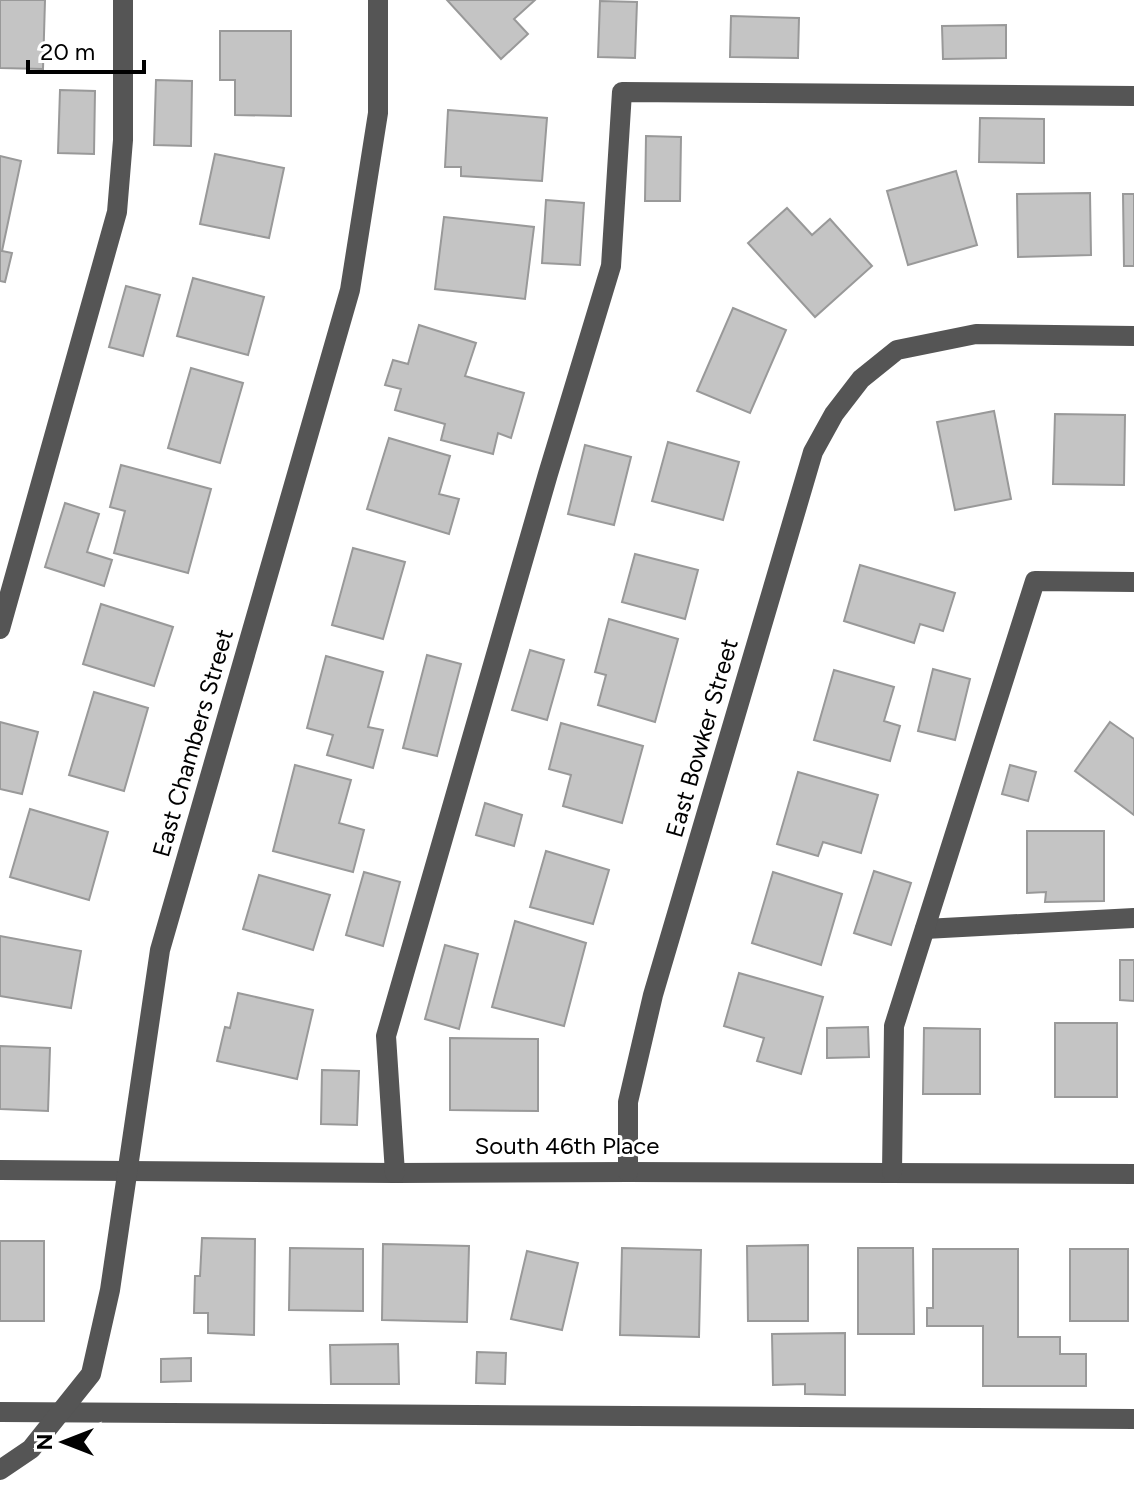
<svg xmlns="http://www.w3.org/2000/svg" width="1134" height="1506" viewBox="0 0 1134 1506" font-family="Figtree,sans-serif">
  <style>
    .building { fill: #c4c4c4; stroke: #999; stroke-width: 2 }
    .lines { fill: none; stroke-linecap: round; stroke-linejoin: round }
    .minor { stroke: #555; stroke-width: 20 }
    .labels { text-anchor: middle; stroke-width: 6; stroke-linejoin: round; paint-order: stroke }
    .street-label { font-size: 24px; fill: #000; stroke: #fff }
  </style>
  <rect width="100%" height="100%" fill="#fff"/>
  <g class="building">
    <polygon points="0,0 45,0 43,69 0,68"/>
    <polygon points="447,0 535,0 514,19 528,34 501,59"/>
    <polygon points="600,1 637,2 635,58 598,57"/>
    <polygon points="731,16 799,18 798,58 730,57"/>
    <polygon points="1006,25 1006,58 943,59 942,26"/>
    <polygon points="220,31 291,31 291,116 235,115 235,80 220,80"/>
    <polygon points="156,80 192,81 191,146 154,145"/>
    <polygon points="60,90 95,91 94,154 58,153"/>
    <polygon points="448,110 547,118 542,181 461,176 461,167 445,167"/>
    <polygon points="980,118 1044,119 1044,163 979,162"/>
    <polygon points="646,136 681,137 680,201 645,201"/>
    <polygon points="215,154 284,168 269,238 200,224"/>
    <polygon points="0,156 21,161 2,251 12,253 5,282 0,281"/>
    <polygon points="956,171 977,245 908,265 887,191"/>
    <polygon points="1090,193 1091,255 1018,257 1017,194"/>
    <polygon points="1123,194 1134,194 1134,266 1124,266"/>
    <polygon points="546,200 584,203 580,265 542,263"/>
    <polygon points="787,208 812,235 830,219 872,266 815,317 748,243"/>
    <polygon points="444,217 534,227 525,299 435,289"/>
    <polygon points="193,278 264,297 248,355 177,336"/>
    <polygon points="126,286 160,295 143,356 109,347"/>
    <polygon points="733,308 786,330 750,413 697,391"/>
    <polygon points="419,325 476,343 465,376 524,393 511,438 498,433 493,454 441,440 445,424 395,410 401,389 385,385 393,360 408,364"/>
    <polygon points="191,368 243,383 220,463 168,448"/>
    <polygon points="994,411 1011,499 955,510 937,422"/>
    <polygon points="1055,414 1125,415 1124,485 1053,484"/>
    <polygon points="389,438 450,456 439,494 459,499 449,534 367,509"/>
    <polygon points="668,442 739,462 723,520 652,501"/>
    <polygon points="585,445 631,457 614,525 568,514"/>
    <polygon points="121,465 211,489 188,573 114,553 125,511 110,507"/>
    <polygon points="65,503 99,514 87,552 112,560 104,586 45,567"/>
    <polygon points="353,548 405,562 383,639 332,625"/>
    <polygon points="635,554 698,570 685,619 622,602"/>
    <polygon points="860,565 955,593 943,631 920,624 914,643 844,621"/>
    <polygon points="101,604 173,627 154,686 83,664"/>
    <polygon points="609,619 678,639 655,722 598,705 606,675 595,672"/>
    <polygon points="530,650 564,660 547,720 512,710"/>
    <polygon points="427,655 461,664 437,756 403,748"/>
    <polygon points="326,656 383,672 368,727 383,730 373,768 327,755 333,735 307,728"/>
    <polygon points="933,669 970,679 955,740 918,731"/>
    <polygon points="834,670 894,687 884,721 900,726 890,761 814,740"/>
    <polygon points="94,692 148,708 124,791 69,775"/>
    <polygon points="0,722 38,732 22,794 0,789"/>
    <polygon points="1110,722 1134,739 1134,815 1075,771"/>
    <polygon points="561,723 643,746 622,823 563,806 571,775 549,769"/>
    <polygon points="295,765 351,780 339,823 364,830 353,872 273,851"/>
    <polygon points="1010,765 1036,772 1028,801 1002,794"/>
    <polygon points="798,772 878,795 861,853 823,842 818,856 777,844"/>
    <polygon points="485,803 522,815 514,846 476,835"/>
    <polygon points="30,809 108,832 89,900 10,877"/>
    <polygon points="1027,831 1104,831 1104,901 1045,902 1046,892 1027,893"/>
    <polygon points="546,851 609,870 593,924 530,907"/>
    <polygon points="874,871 911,883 891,945 854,933"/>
    <polygon points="364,872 400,882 383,946 346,935"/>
    <polygon points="773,872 842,894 821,965 752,943"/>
    <polygon points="259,875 330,895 313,950 243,929"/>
    <polygon points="515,921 586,943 564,1026 492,1007"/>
    <polygon points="0,936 81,951 71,1008 0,996"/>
    <polygon points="445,945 478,954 459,1029 425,1019"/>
    <polygon points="1120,960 1134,960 1134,1001 1120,1000"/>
    <polygon points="739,973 823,997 801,1074 757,1061 764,1038 724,1026"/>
    <polygon points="238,993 313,1010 297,1079 217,1061 225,1027 230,1028"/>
    <rect x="1055" y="1023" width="62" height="74"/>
    <polygon points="868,1027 869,1057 827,1058 827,1028"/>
    <polygon points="924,1028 980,1029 980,1094 923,1094"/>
    <polygon points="450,1038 538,1039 538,1111 450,1110"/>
    <polygon points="0,1046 50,1048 48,1111 0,1109"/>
    <polygon points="322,1070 359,1071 357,1125 321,1124"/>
    <polygon points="202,1238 255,1239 254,1335 208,1333 208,1313 194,1313 195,1276 200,1276"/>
    <rect x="0" y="1241" width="44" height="80"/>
    <polygon points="383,1244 469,1246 467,1322 382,1320"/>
    <polygon points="808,1245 808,1321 748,1321 747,1246"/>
    <polygon points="290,1248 363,1249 363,1311 289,1310"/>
    <polygon points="622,1248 701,1250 699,1337 620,1335"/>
    <polygon points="858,1248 913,1248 914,1334 858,1334"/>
    <polygon points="933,1249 1018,1249 1018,1337 1060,1337 1060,1354 1086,1354 1086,1386 983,1386 983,1326 927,1326 927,1308 933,1308"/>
    <rect x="1070" y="1249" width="58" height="72"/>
    <polygon points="527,1251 578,1263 562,1330 511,1319"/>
    <polygon points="845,1333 845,1395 805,1394 805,1384 773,1385 772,1334"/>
    <polygon points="398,1344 399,1384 331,1384 330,1345"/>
    <polygon points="477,1352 506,1353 505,1384 476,1383"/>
    <polygon points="191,1358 191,1381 161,1382 161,1359"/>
  </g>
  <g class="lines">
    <g class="minor">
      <polyline points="0,629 117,212 123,140 123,0"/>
      <polyline points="925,929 1134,918"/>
      <polyline points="0,1170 395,1173 628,1172 1134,1174"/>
      <polyline points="628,1172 628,1102 653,995 813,452 834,414 861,379 897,350 976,334 1134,336"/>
      <polyline points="892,1172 894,1026 1035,581 1134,582"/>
      <polyline points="395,1173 386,1036 548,474 611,266 622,92 1134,96"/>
      <polyline points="0,1412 1134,1419"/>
      <polyline points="0,1470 31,1449 91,1374 110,1290 160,950 350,290 378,113 378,0"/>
    </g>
  </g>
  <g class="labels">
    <g class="street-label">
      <text transform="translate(702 738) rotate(-74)" y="8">East Bowker Street</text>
      <text transform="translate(193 743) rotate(-74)" y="8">East Chambers Street</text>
      <text x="567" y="1154">South 46th Place</text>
    </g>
  </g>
  <g transform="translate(64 1442) rotate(270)" stroke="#ffffff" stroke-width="6" paint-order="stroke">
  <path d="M0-6L14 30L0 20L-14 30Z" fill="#000000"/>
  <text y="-12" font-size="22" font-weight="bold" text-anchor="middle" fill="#000000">N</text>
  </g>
  <path d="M28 60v12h116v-12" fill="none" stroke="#000000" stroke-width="4"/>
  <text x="40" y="60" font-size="24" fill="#000000" stroke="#ffffff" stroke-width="6" paint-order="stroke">20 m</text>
</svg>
